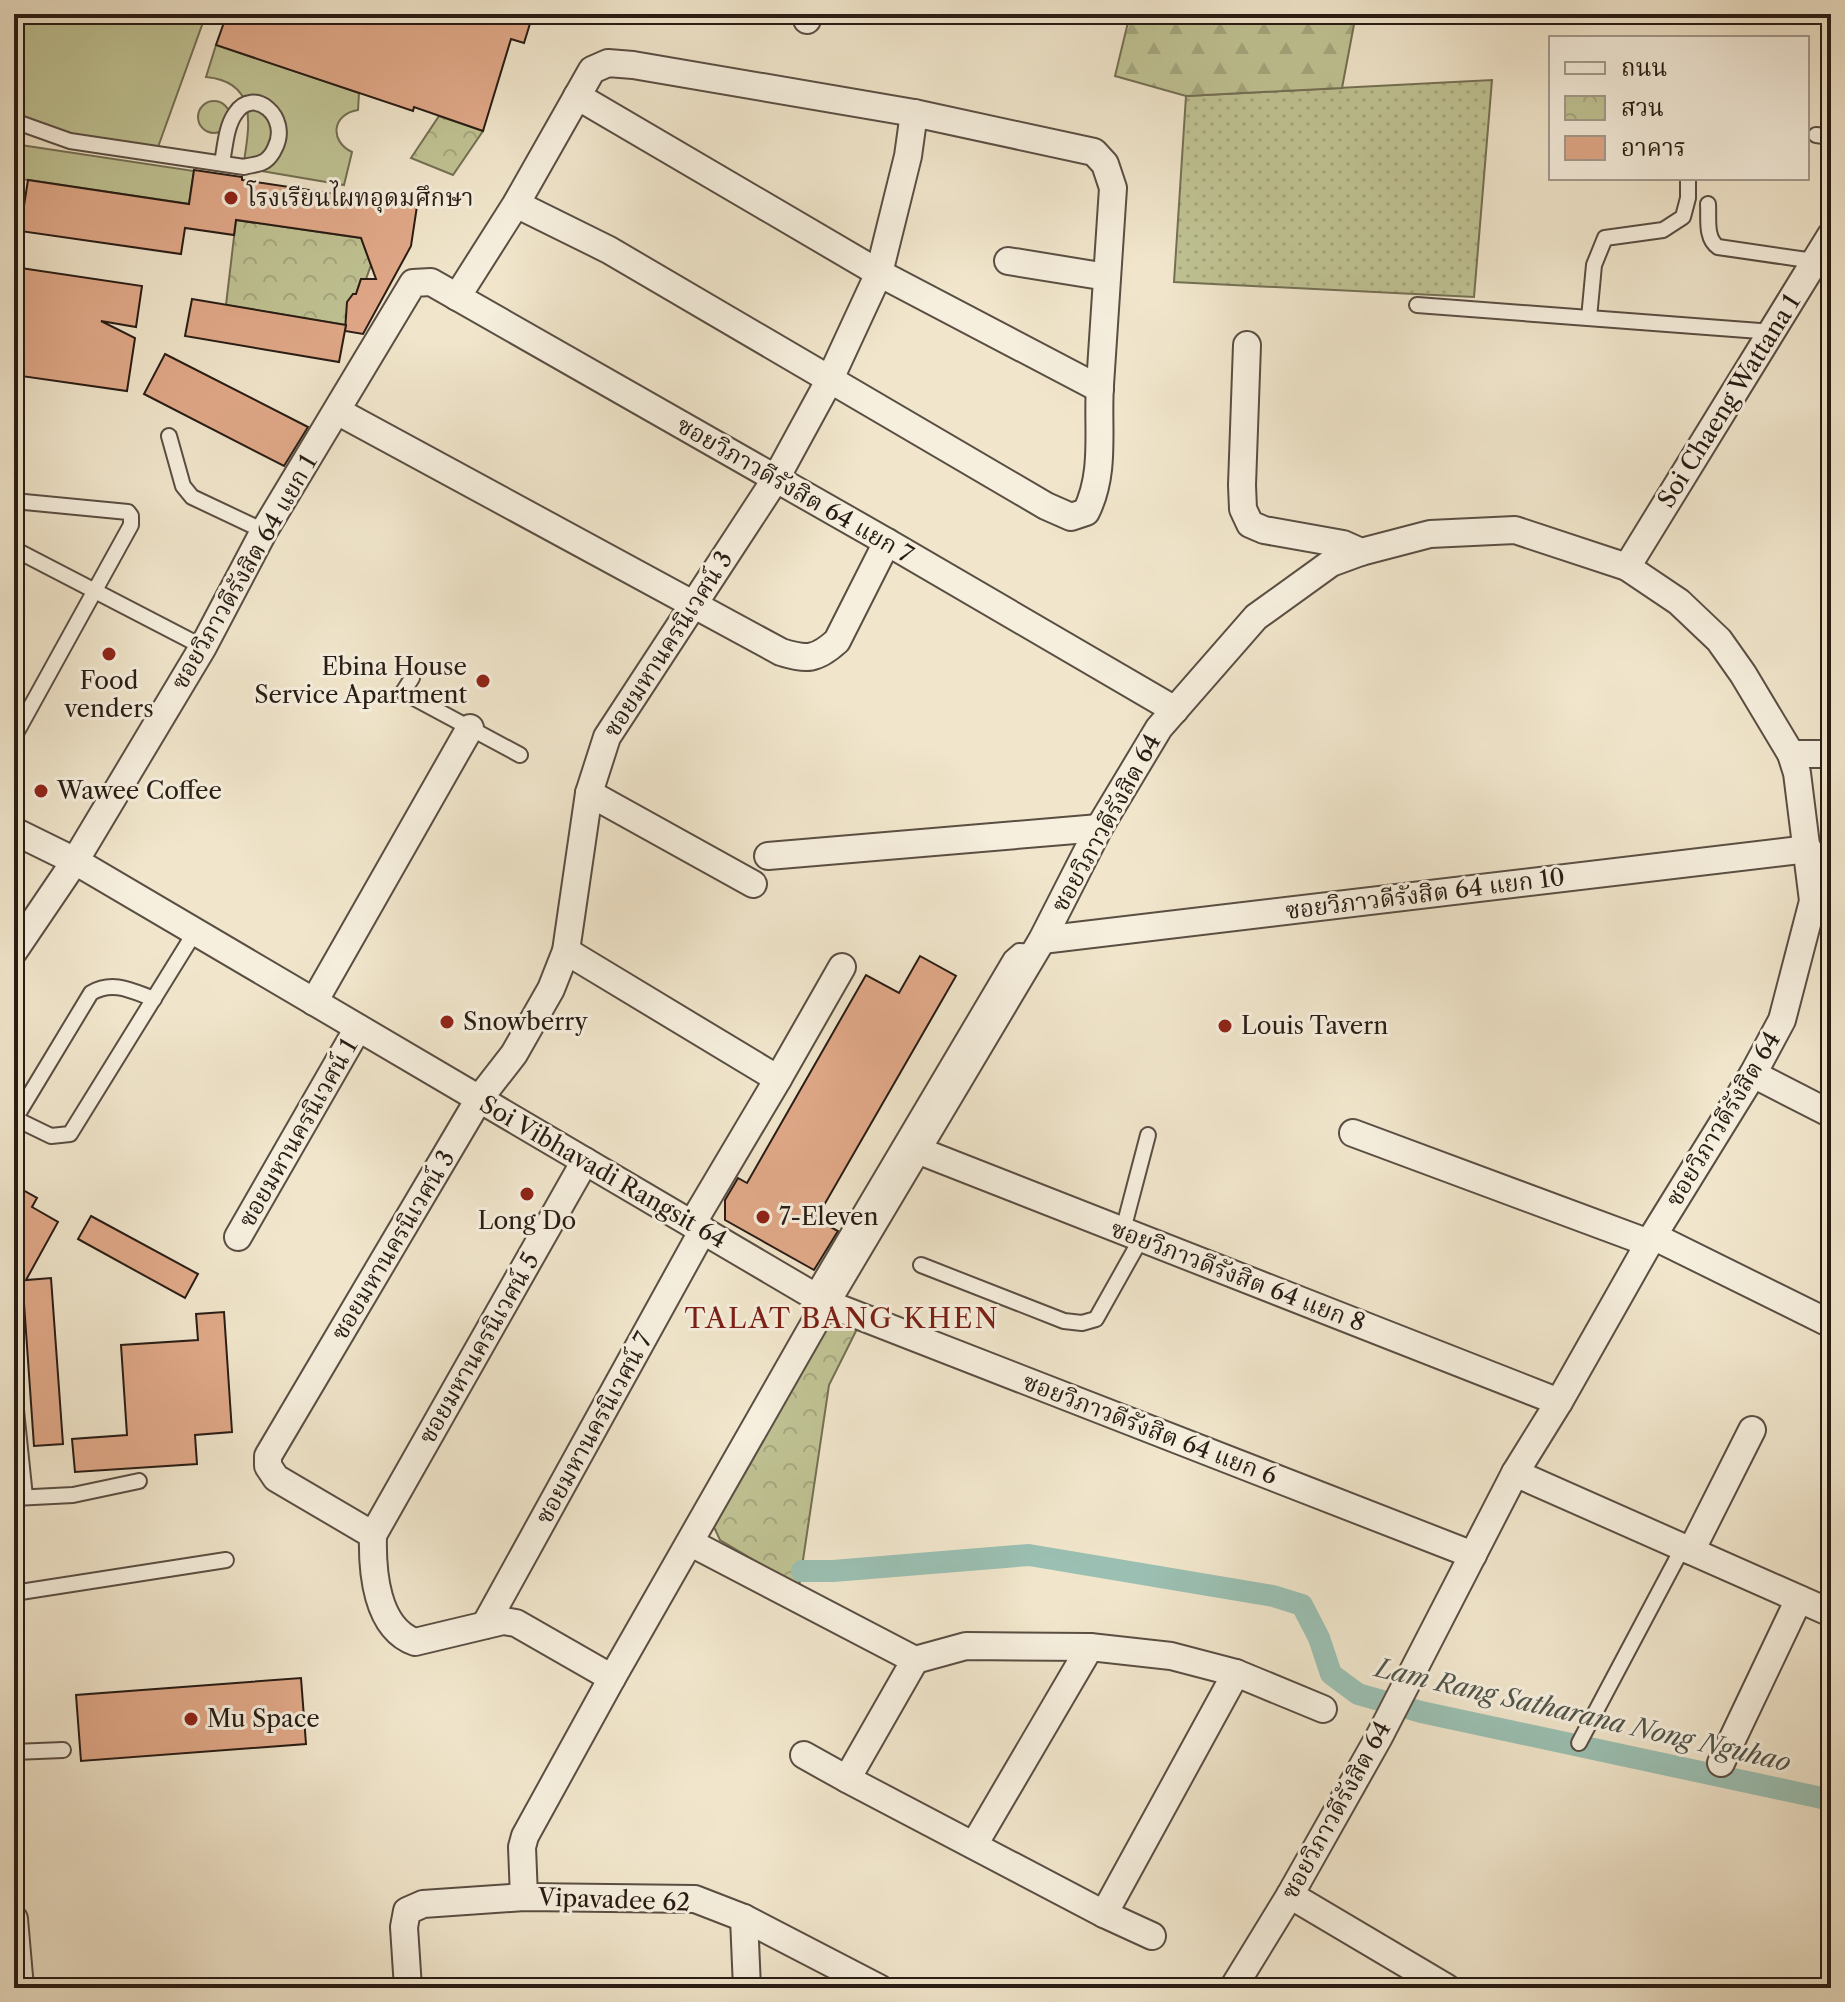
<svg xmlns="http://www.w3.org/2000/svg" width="1845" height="2002" viewBox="0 0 1845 2002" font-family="'Libre Caslon Text','Noto Serif Thai',serif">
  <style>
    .grass { fill: url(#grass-dots); stroke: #747054; stroke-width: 2 }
    .forest { fill: url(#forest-firs); stroke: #747054; stroke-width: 2 }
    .park { fill: url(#park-crowns); stroke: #747054; stroke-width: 2 }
    .garden { fill: #c0c394; stroke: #747054; stroke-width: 2 }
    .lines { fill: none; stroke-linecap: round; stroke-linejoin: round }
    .canal { stroke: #9bc0b3; stroke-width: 22 }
    .building { fill: #e1a989; stroke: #281c15; stroke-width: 2 }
    .lane-casing { stroke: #5a4e43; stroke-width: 18 }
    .street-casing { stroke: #5a4e43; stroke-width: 30 }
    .lane { stroke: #f6efde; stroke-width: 14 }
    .street { stroke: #f6efde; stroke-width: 26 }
    .poi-dot { fill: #8f2418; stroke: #f6efde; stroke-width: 3 }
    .labels { text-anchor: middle; stroke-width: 6; stroke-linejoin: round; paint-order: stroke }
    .poi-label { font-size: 24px; fill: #281c15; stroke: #f6efde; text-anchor: start }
    .street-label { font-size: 24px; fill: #281c15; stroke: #f6efde }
    .water-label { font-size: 26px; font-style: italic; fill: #50554c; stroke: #f6efde }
    .quarter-label { font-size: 28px; letter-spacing: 2px; fill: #7a1f14; stroke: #f6efde }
  </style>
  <defs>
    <pattern id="grass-dots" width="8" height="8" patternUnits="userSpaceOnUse" patternTransform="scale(2)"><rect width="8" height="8" fill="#c0c394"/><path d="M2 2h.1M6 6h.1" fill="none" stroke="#a5a77f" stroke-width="1.8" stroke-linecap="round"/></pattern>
    <pattern id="forest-firs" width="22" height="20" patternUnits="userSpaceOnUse" patternTransform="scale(2)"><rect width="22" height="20" fill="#c0c394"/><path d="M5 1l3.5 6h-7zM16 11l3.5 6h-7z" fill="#a5a77f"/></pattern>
    <pattern id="park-crowns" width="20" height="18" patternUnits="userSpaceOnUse" patternTransform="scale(2)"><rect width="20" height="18" fill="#c0c394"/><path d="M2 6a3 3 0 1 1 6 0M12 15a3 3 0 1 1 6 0" fill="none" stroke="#a5a77f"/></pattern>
  </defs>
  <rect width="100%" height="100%" fill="#f1e6cc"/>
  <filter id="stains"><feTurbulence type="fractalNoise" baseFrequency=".0025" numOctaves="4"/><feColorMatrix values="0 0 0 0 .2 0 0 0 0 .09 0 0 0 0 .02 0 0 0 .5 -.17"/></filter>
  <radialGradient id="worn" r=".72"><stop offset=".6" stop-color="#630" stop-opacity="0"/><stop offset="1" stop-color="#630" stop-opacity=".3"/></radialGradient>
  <polygon class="grass" points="1492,80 1474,297 1174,282 1186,96"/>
  <polygon class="forest" points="1130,14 1356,14 1342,88 1186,96 1115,76"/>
  <g class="park">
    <polygon points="439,116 483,131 453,175 411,158"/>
    <polygon points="236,220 361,238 371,265 366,279 361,279 356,294 353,294 346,325 226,305"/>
    <polygon points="833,1315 859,1325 829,1385 799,1587 720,1540 714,1527"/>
  </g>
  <g class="garden">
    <polygon points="14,14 206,14 158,147 14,127"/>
    <path d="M216,45L359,93L358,110C332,114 329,141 352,152L344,185L243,168C249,127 260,82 206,77Z"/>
    <circle cx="214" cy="117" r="16"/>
    <polygon points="14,144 194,171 189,204 14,178"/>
  </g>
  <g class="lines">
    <polyline class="canal" points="802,1571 833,1571 1029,1555 1273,1596 1302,1605 1319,1638 1331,1674 1358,1694 1421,1712 1831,1800"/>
  </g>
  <g class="building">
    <polygon points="227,14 533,14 524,43 511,39 483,131 414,107 413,111 216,45"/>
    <polygon points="194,170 242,177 242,180 417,206 411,246 363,334 345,331 347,302 353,294 356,294 361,279 376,279 361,238 236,220 234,235 185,228 181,254 20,231 28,180 189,204"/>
    <polygon points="14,267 142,286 136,327 101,321 135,338 127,391 14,375"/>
    <polygon points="192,299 346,325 339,362 185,336"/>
    <polygon points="165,354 308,427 284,466 144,394"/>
    <polygon points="920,956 956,976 816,1219 838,1231 814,1270 725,1220 725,1200 738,1178 747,1183 866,975 899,993"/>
    <polygon points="14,1185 37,1198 32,1207 58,1222 26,1280 51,1278 63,1444 34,1446 19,1232 14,1240"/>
    <polygon points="91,1216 198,1274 185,1298 78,1239"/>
    <polygon points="224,1312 232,1432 195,1435 197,1464 75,1472 72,1439 127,1435 121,1345 198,1340 196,1314"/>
    <polygon points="301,1678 306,1744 81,1761 76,1695"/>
  </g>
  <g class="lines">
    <defs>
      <g id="lane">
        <path d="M14,121L70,141L244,167C250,165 258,165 263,162C268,160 273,153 275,148C291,117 253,85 235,114C226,127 225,147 222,163"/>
        <polyline points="1816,135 1831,137"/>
        <path d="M1708,204C1709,218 1705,238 1718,247L1814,261"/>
        <polyline points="1417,305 1773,332"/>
        <polyline points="1589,318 1594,265 1605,238 1663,230 1683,217 1688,198 1688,178"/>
        <polyline points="169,436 183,486 192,497 264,531"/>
        <polyline points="14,501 128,512 131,516 131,525 14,737"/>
        <polyline points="14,549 203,647"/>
        <polyline points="412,678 403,692 520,755"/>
        <polyline points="14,1118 51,1136 70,1134 195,932"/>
        <path d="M15,1119L91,993C113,980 132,991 154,999"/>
        <polyline points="1123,1230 1148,1135"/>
        <polyline points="921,1265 1064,1321 1082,1323 1096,1319 1142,1237"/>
        <polyline points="812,1294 1011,958 1019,951 1035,952"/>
        <polyline points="14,1391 25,1497"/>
        <polyline points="14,1498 73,1495 139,1481"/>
        <polyline points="14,1593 226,1560"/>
        <polyline points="1579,1743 1683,1547"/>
        <polyline points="14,1752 63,1750"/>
      </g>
      <g id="street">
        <polyline points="807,20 809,14"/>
        <polyline points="577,96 879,273 1100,389"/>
        <polyline points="1008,261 1107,277"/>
        <path d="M457,297L516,204L592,70L608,63L633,65L914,113L1094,152L1105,164L1113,188C1109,254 1104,319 1100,385C1097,428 1106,472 1086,512L1071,517L1046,506L609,250L516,204"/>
        <polyline points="1247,345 1242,485 1243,509 1250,524 1264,530 1343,544 1361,552"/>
        <path d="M337,411L781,652C807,660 816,660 837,641L887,542"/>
        <polyline points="1627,567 1831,235"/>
        <polyline points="1791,754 1831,754"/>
        <polyline points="589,793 753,884"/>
        <polyline points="14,831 75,861 826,1303 1473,1555"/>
        <polyline points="768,856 1099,828"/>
        <polyline points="1042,940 1808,849"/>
        <polyline points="14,951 75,861 203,647 264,531 413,283 431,282 887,542 1175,710"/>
        <polyline points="566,951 778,1079 692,1224"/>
        <polyline points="314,1002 470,728"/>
        <polyline points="1753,1074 1831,1114"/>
        <polyline points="778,1079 842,967"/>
        <polyline points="1353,1133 1649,1243"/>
        <polyline points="917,1150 1559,1402"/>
        <polyline points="1653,1236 1831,1324"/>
        <polyline points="238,1237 358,1028"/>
        <polyline points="1515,1473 1831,1613"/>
        <polyline points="373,1535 585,1161"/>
        <polyline points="691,1543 915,1660 966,1646 1090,1647 1171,1656 1236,1673 1323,1709"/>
        <polyline points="1691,1551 1752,1430"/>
        <polyline points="485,1625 703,1230"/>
        <polyline points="915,1660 847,1779 1104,1914 1152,1936"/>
        <path d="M612,1678L516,1623L503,1621L415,1642C376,1628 372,1571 373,1535L276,1478L268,1466V1456L479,1099L514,1054L551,989L566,951L589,793L607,737L775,480L829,381L879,273L908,156L914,113"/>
        <polyline points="804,1755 847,1779"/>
        <polyline points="1721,1763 1799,1599"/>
        <polyline points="974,1845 1090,1647"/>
        <polyline points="1290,1895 1447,1988"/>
        <polyline points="524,1897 522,1847 525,1836 612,1678 826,1303 1042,940 1099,828 1159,728 1256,617 1331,563 1361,552 1430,534 1515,530 1627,567 1679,602 1719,640 1743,674 1791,754 1797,773 1813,901 1782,1020 1753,1074 1653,1236 1559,1402 1515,1473 1379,1737 1290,1895 1233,1988"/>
        <polyline points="1104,1914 1236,1673"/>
        <polyline points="744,1918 747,1988"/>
        <polyline points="14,1919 20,1988"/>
        <polyline points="408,1988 404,1927 407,1911 423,1904 524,1897 695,1899 744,1918 879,1988"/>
      </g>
    </defs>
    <use href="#lane" class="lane-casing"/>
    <use href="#street" class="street-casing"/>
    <use href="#lane" class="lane"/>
    <use href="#street" class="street"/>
  </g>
  <g class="poi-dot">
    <circle cx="231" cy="198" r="8"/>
    <circle cx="109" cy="654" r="8"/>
    <circle cx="483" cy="681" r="8"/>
    <circle cx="41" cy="791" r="8"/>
    <circle cx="447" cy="1022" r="8"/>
    <circle cx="1225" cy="1026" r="8"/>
    <circle cx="527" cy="1194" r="8"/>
    <circle cx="763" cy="1217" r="8"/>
    <circle cx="191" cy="1719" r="8"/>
  </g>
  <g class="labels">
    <g class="poi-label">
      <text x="247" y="206">โรงเรียนไผทอุดมศึกษา</text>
      <text x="467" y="675" text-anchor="end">Ebina House<tspan x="467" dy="28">Service Apartment</tspan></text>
      <text x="109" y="689" text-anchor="middle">Food<tspan x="109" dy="28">venders</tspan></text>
      <text x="57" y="799">Wawee Coffee</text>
      <text x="463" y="1030">Snowberry</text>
      <text x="1241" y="1034">Louis Tavern</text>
      <text x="779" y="1225">7-Eleven</text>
      <text x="527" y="1229" text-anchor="middle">Long Do</text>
      <text x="207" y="1727">Mu Space</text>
    </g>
    <g class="street-label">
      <text transform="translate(1729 401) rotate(-58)" y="8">Soi Chaeng Wattana 1</text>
      <text transform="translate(795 490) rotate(30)" y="8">ซอยวิภาวดีรังสิต 64 แยก 7</text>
      <text transform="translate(244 572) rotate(-60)" y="8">ซอยวิภาวดีรังสิต 64 แยก 1</text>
      <text transform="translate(668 644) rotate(-57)" y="8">ซอยมหานครนิเวศน์ 3</text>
      <text transform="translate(1106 823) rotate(-61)" y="8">ซอยวิภาวดีรังสิต 64</text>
      <text transform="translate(1425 894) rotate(-7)" y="8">ซอยวิภาวดีรังสิต 64 แยก 10</text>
      <text transform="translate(1723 1119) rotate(-59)" y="8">ซอยวิภาวดีรังสิต 64</text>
      <text transform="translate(298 1133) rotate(-60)" y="8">ซอยมหานครนิเวศน์ 1</text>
      <text transform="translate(603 1172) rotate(30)" y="8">Soi Vibhavadi Rangsit 64</text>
      <text transform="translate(393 1245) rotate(-59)" y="8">ซอยมหานครนิเวศน์ 3</text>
      <text transform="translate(1238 1276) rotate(21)" y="8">ซอยวิภาวดีรังสิต 64 แยก 8</text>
      <text transform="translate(479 1348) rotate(-60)" y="8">ซอยมหานครนิเวศน์ 5</text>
      <text transform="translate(594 1428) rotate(-61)" y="8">ซอยมหานครนิเวศน์ 7</text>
      <text transform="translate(1150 1429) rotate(21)" y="8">ซอยวิภาวดีรังสิต 64 แยก 6</text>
      <text transform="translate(1336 1810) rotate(-61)" y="8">ซอยวิภาวดีรังสิต 64</text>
      <text transform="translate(614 1900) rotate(2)" y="8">Vipavadee 62</text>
    </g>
    <g class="water-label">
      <text transform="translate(1583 1715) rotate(13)" y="9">Lam Rang Satharana Nong Nguhao</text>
    </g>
    <g class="quarter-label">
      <text x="842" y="1328">TALAT BANG KHEN</text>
    </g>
  </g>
  <rect width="1845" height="2002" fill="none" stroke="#f1e6cc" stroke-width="48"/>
  <rect x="16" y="16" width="1813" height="1970" fill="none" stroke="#281c15" stroke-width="4"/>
  <rect x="24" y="24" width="1797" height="1954" fill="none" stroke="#281c15" stroke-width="2"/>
  <rect x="1549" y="36" width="260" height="144" fill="#f6efde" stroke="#a49b8e" stroke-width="2"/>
  <rect x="1565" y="62" width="40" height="12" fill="#f6efde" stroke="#a49b8e" stroke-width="2"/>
  <text x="1621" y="76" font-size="24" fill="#281c15">ถนน</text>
  <rect x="1565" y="96" width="40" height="24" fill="url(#park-crowns)" stroke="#a49b8e" stroke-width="2"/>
  <text x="1621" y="116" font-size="24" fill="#281c15">สวน</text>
  <rect x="1565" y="136" width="40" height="24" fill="#e1a989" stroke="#a49b8e" stroke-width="2"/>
  <text x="1621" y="156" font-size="24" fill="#281c15">อาคาร</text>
  <rect width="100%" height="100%" filter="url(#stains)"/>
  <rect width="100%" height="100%" fill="url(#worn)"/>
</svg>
